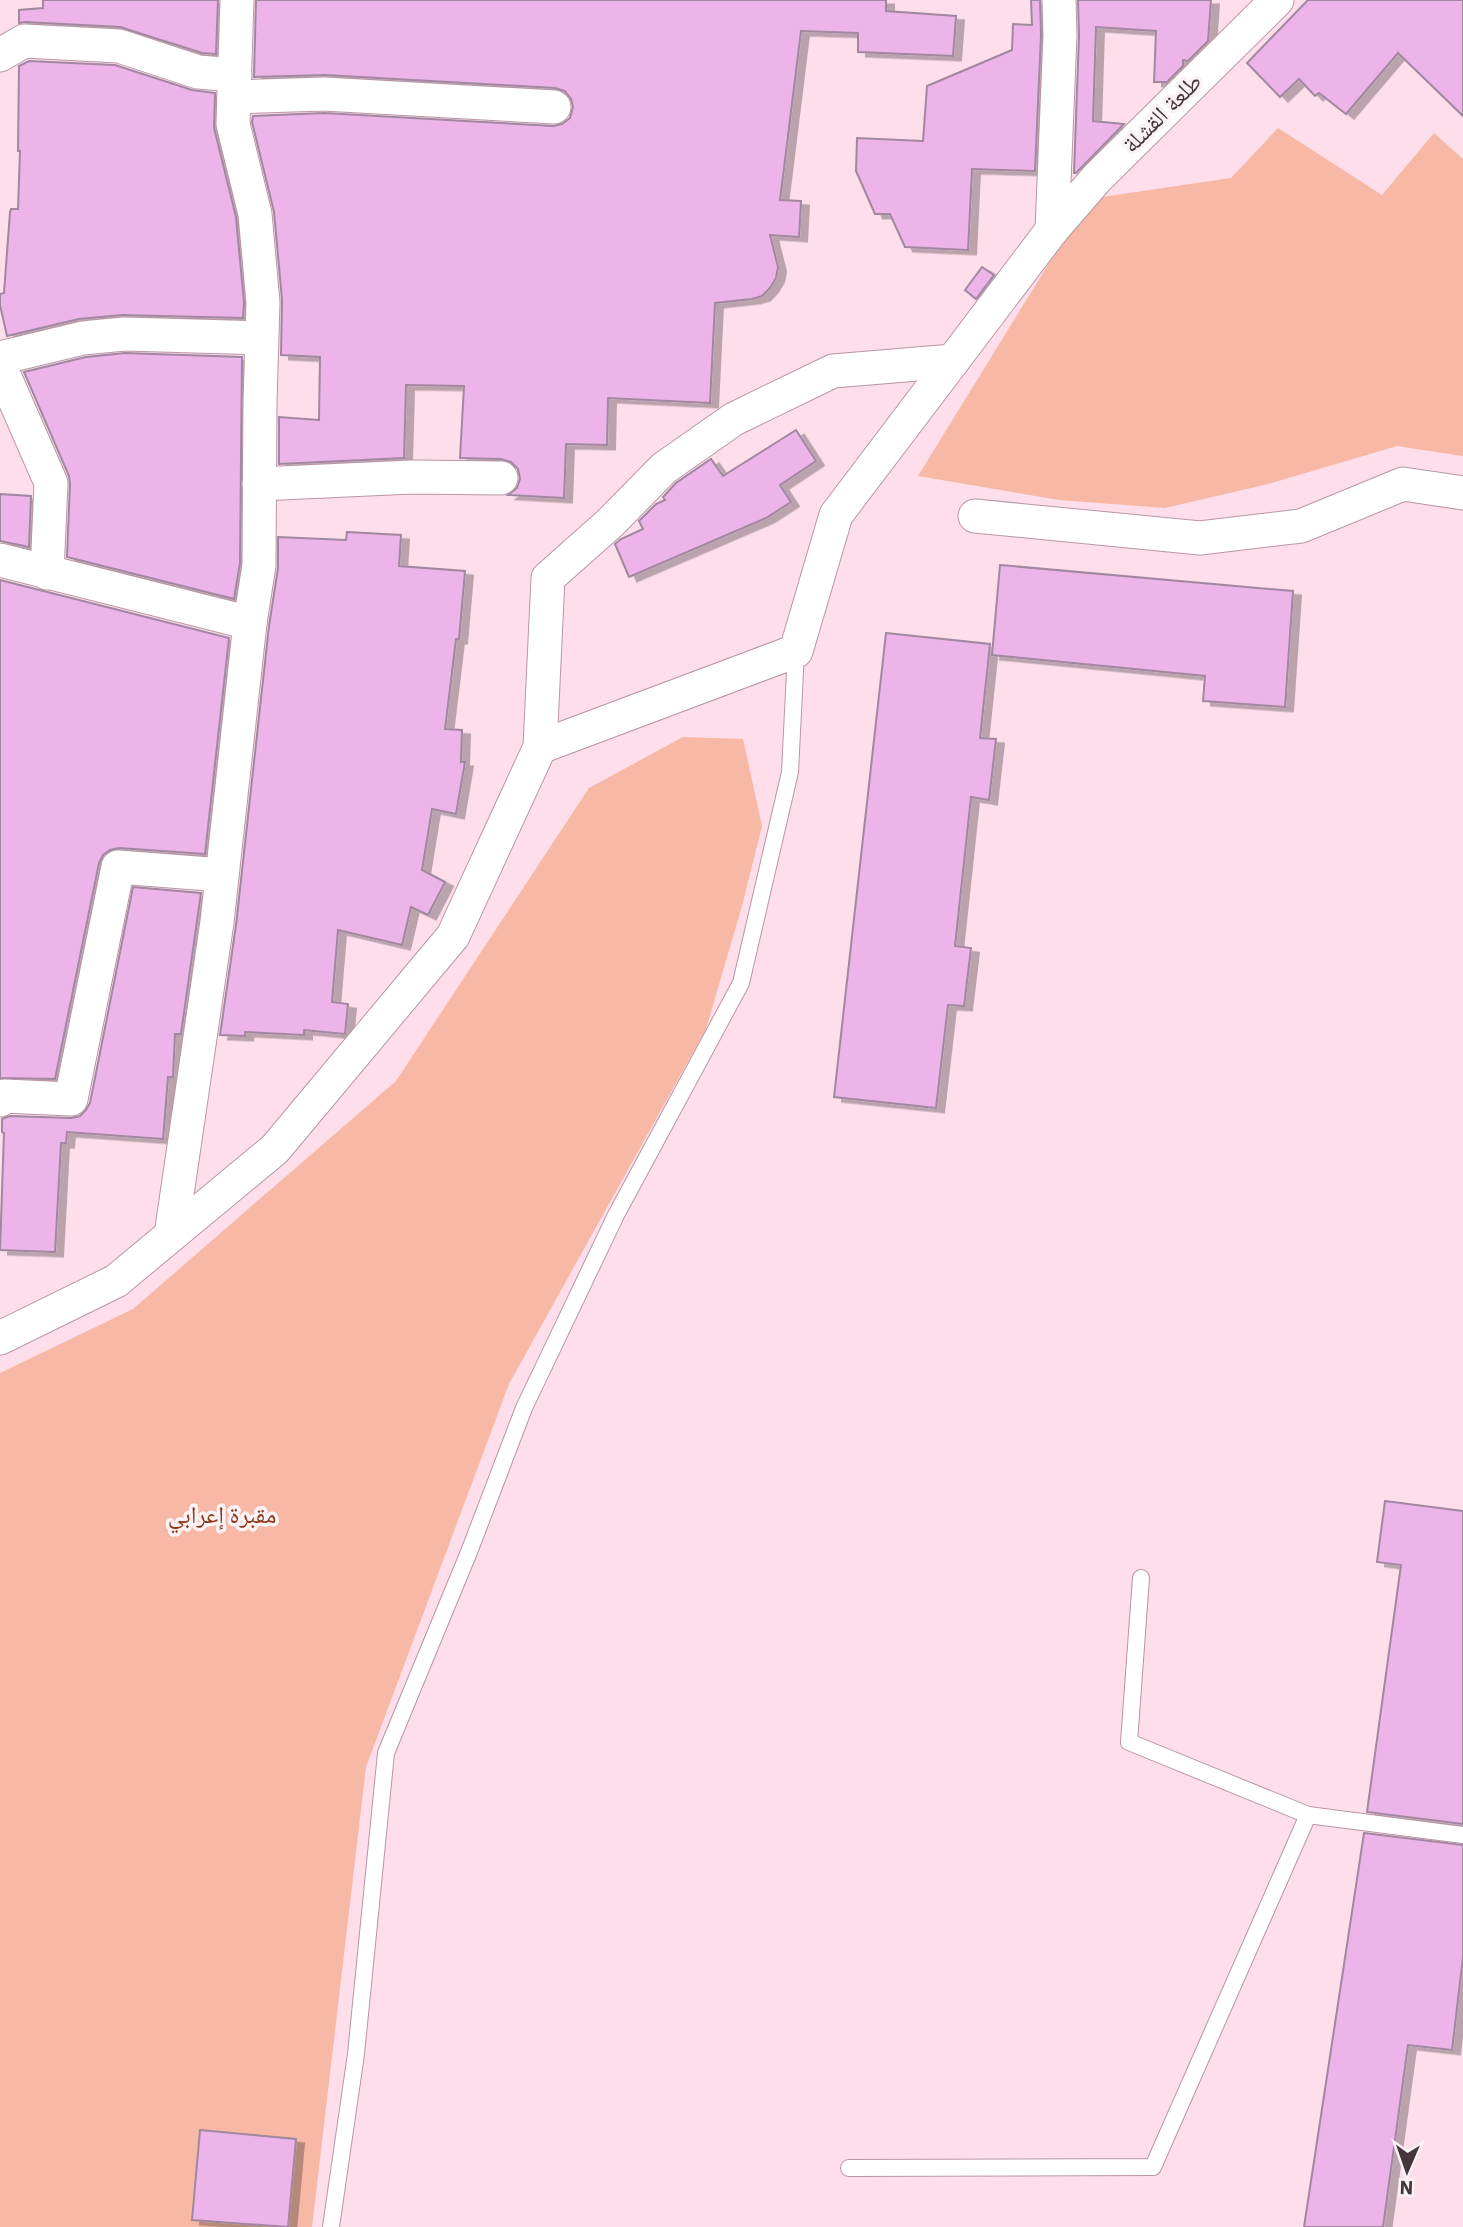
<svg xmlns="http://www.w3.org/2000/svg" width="1463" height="2227" viewBox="0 0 1463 2227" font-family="'IBM Plex Sans','Noto Naskh Arabic',sans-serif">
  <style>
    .green { fill: #f7b9a5 }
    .building { fill: #ecb4e9; stroke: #a187a0; stroke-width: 2; filter: url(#shadow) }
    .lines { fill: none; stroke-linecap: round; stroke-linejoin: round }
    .lane-casing { stroke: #b996a5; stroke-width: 18 }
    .street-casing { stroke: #b996a5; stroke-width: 35 }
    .lane { stroke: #fff; stroke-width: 16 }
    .street { stroke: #fff; stroke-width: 33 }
    .labels { text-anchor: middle; stroke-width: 7; stroke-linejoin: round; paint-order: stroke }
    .street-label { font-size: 24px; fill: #45363c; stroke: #faf2f5 }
    .park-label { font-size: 24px; fill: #8d3718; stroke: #faf2f5 }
  </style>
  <defs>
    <filter id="shadow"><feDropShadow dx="8" dy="4.5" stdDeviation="0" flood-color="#0004"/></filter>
  </defs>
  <rect width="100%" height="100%" fill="#fddeea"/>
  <g class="green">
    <polygon points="1278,128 1382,195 1434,133 1463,159 1463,456 1397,446 1268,484 1165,508 1059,500 918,476 1059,247 1102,197 1231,178"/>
    <polygon points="683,737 743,739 762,826 742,906 706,1029 509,1384 366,1767 312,2227 0,2227 0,1373 133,1309 396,1081 589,788"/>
  </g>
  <g class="building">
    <polygon points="43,0 218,0 216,54 202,53 120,27 25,22 19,23 19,10 43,8"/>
    <polygon points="256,0 886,0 886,11 956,16 953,56 858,52 858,33 801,31 780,200 801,201 799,237 770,235 778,267 776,278 770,288 762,296 752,299 715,303 710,403 608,398 607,445 566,444 564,498 508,495 517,488 520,479 518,469 511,462 501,459 460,458 464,386 406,385 404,458 279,464 279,417 319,420 320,357 281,355 282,300 274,212 252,122 253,116 324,113 553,126 562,124 570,118 573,107 571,99 565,91 555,88 325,75 254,77"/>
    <polygon points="1031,0 1040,0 1041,35 1035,171 972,169 968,250 905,247 890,214 875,214 856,171 857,138 923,141 927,86 1012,50 1013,24 1032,25"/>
    <polygon points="1078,0 1211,0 1208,41 1188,61 1183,60 1183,66 1167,82 1154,82 1156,31 1096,27 1093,121 1124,124 1076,173 1074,173 1079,36"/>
    <polygon points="1308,0 1463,0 1463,116 1398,53 1346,114 1319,93 1315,96 1299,79 1280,97 1247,63"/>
    <polygon points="29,61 115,65 192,90 215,93 214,128 236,217 244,303 243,318 122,315 79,319 7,336 0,305 0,294 4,293 10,212 11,209 18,209 20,151 18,151 19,66"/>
    <polygon points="982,267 994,275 976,299 965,290"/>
    <polygon points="125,353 242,357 240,563 234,599 67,557 70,484 69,476 24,372 86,357"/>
    <polygon points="796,430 816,461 780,485 791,502 766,518 629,577 615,544 621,539 643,529 639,521 656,504 665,500 663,497 676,483 711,459 723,476"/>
    <polygon points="0,494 31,496 29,547 0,541"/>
    <polygon points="347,532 401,535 399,566 465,571 459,639 456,639 445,729 462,730 461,762 465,762 456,814 432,809 422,870 445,882 428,915 411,907 402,945 338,930 332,1002 348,1004 345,1034 304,1030 304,1035 245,1032 245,1036 220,1035 236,925 269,626 278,568 278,537 346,540"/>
    <polygon points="1000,565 1293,591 1285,707 1203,701 1205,676 992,655"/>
    <polygon points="0,580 229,638 205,854 119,848 110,850 103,855 99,863 55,1079 0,1078"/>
    <polygon points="886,633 990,644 980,738 996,739 989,800 971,797 955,946 971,948 964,1006 948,1005 936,1108 834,1097"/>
    <polygon points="133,887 201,893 181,1034 175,1034 173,1077 168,1077 163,1139 67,1132 66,1143 61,1143 55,1252 0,1250 4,1133 2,1132 2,1119 10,1116 71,1118 80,1116 86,1110 90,1103"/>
    <polygon points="1385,1501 1463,1511 1463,1824 1367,1812 1401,1565 1377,1562"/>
    <polygon points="1364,1833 1463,1845 1463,1957 1452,2050 1408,2045 1383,2227 1304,2227"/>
    <polygon points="200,2130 296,2139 288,2227 192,2220"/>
  </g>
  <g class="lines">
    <defs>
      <g id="lane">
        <polyline points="1141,1578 1129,1742 1308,1815"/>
        <polyline points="849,2168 1153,2167 1308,1815 1463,1835"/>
        <polyline points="331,2227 356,2054 386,1753 469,1552 524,1408 616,1215 741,983 790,772 796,651"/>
      </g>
      <g id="street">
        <polyline points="0,55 24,41 119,46 198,72 235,75"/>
        <polyline points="234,97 324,94 554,107"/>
        <polyline points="1052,230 1097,178 1277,0"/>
        <polyline points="0,358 83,338 124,334 261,338"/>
        <polyline points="0,366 51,483 47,573"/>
        <polyline points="259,484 412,477 501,478"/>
        <polyline points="975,516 1200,538 1301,526 1403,484 1463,493"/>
        <polyline points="0,560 250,623"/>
        <polyline points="540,747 548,578 610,523 664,468 734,419 833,371 953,361"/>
        <polyline points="0,1100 4,1096 71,1099 118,867 222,875"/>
        <polyline points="171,1235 217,922 250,623 259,565 260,403 263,302 255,214 233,124 237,0"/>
        <polyline points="0,1338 116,1281 275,1149 453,936 540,747 796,651 836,515 1052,230 1060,35 1059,0"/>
      </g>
    </defs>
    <use href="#lane" class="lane-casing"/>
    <use href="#street" class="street-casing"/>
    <use href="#lane" class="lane"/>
    <use href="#street" class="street"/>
  </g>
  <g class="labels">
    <g class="street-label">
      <text transform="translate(1162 113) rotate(-45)" y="8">طلعة القشلة</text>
    </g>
    <g class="park-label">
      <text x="222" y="1523">مقبرة إعرابي</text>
    </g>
  </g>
  <g transform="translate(1407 2171) rotate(182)" stroke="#faf2f5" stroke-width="5" paint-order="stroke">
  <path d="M0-5L12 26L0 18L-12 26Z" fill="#45363c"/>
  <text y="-10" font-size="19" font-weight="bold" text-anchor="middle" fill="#45363c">N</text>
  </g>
</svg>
